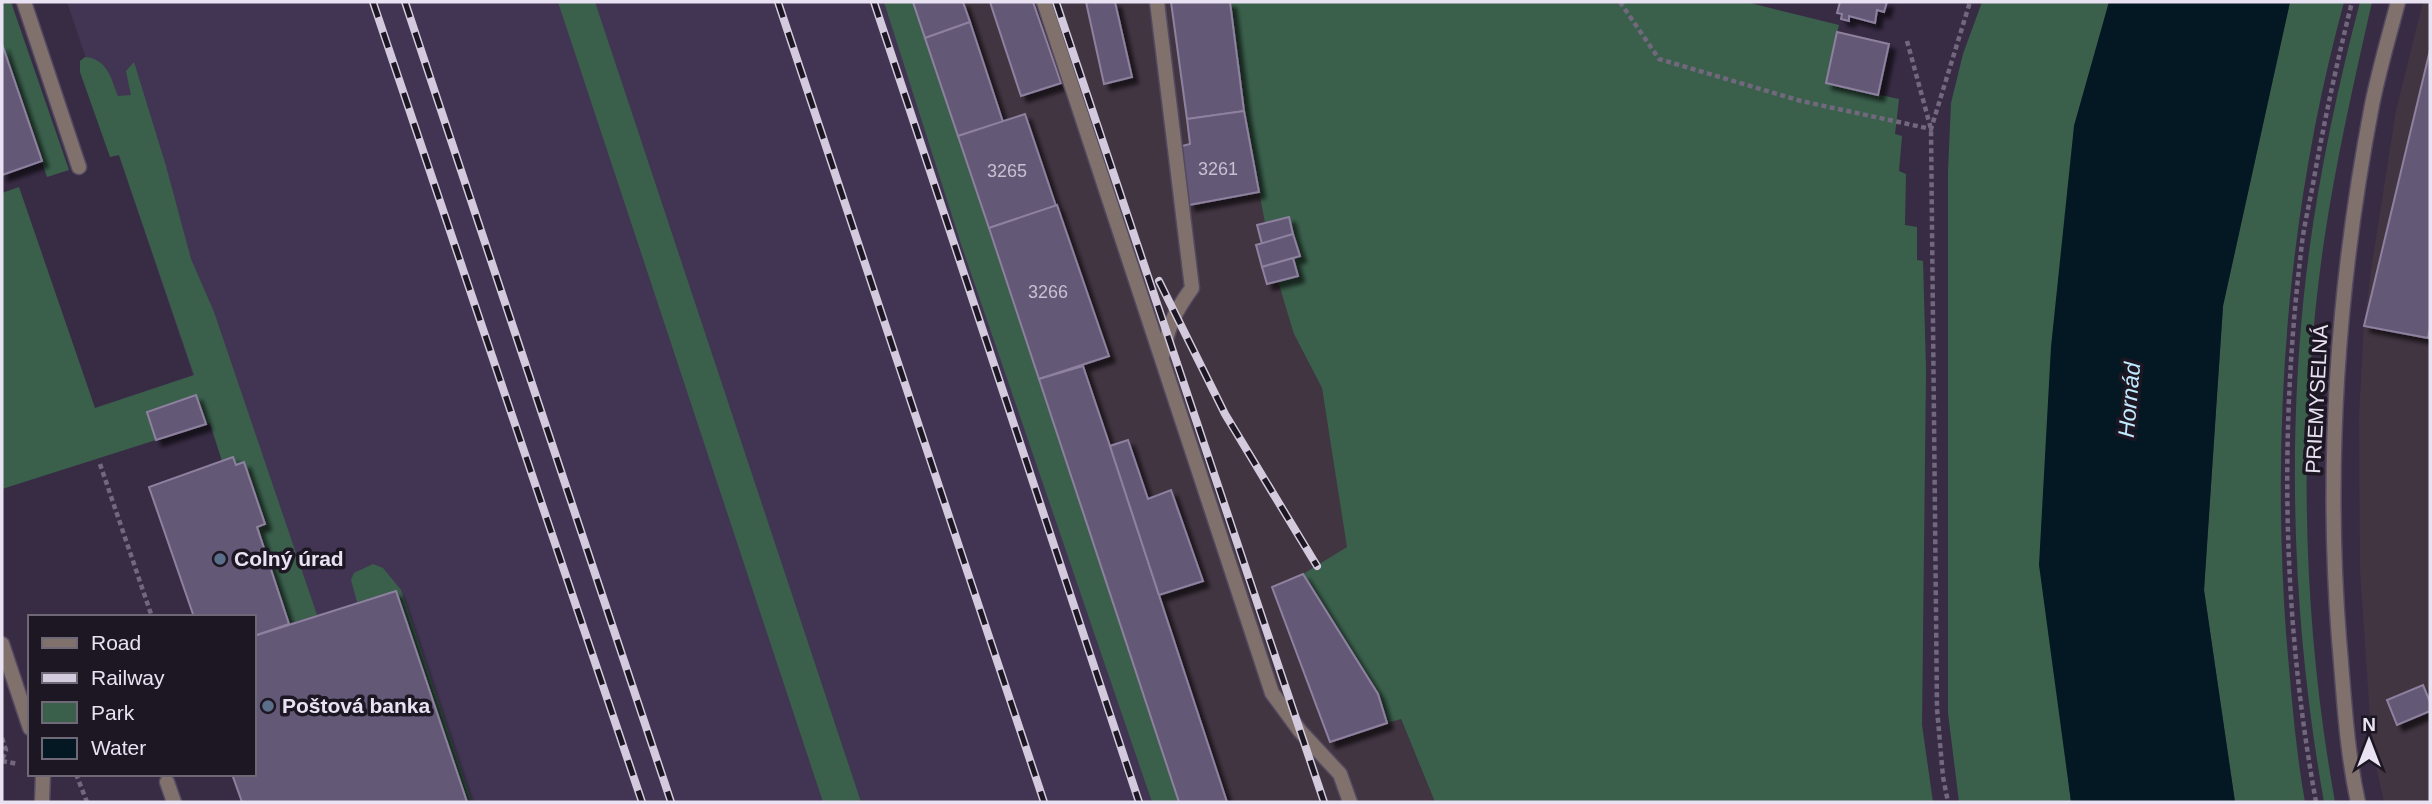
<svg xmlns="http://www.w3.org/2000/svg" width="2432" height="804" viewBox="0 0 2432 804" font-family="Arial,sans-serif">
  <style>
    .industrial { fill: #423542 }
    .built { fill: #423553 }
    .green { fill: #3a604c }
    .water { fill: #031822 }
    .building { fill: #645874; stroke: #8e819f; stroke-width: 2; filter: url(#shadow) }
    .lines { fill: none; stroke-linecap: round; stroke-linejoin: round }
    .lane-casing { stroke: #544961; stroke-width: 17 }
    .street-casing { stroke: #544961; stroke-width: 17 }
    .path { stroke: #72687e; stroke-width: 4.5; stroke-dasharray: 5 3.5; stroke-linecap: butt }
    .lane { stroke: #80716c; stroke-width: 14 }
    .street { stroke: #80716c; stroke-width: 14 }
    .rail-casing { stroke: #d3cbdd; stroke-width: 8 }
    .rail { stroke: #1d1723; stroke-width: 5; stroke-dasharray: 16; stroke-linecap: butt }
    .service-dot { fill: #5c6f8a; stroke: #1d1723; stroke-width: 2.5 }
    .labels { text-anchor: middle; stroke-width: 7; stroke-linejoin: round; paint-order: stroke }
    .number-label { font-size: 18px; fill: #c8c0d3 }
    .street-label { font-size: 21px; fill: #e9e2f3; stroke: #1d1723 }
    .poi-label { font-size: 21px; font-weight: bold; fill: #e9e2f3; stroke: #1d1723; text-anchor: start }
    .water-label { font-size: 23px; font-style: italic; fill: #c0eafe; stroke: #1d1723 }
  </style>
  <defs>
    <filter id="shadow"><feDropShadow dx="6" dy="6" stdDeviation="2" flood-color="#0009"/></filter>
  </defs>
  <rect width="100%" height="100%" fill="#382c45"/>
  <g class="industrial">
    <polygon points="913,2 1230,2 1248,135 1265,223 1289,217 1300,256 1294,334 1322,388 1348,548 1303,574 1378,694 1387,723 1400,718 1435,802 1179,802"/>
    <polygon points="2423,2 2430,2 2430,802 2384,802 2372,747 2360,570 2359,416 2364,326 2372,264 2396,111"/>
  </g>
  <polygon class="built" points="67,2 913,2 1179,802 467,802 396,591 289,624 257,527 265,524 244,463 236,465 233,457 222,461"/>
  <g class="green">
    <polygon points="2,2 11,2 69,170 47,177 2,44"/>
    <polygon points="558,2 595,2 861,802 823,802"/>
    <polygon points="884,2 913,2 1179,802 1152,802 962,247"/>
    <polygon points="1230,2 1746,2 1839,25 1826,83 1899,99 1895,134 1902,136 1899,171 1906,174 1905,225 1917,227 1917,260 1923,261 1926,369 1922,725 1933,802 1435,802 1401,719 1387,723 1378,694 1303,574 1347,547 1322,388 1294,334 1278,281 1298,276 1293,258 1300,256 1289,217 1265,223 1248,135"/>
    <polygon points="1982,2 2109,2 2074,126 2064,742 2071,802 1959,802 1948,713 1948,172 1951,103 1963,54"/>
    <path d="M2290,2H2344C2288,208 2271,421 2286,633C2291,690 2295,747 2305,802H2235L2204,590L2223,306Z"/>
    <path d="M2360,2H2372C2354,81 2336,161 2324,241C2297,425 2302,619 2335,802H2324C2295,639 2287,469 2303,304C2313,203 2334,101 2360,2Z"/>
    <path d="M85,57C108,59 111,79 118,96L131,95L126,71L134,62L166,166L191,259L214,312L317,615L289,624L257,527L265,524L244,463L236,465L233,457L222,461L210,423L206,424L196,396L147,412L156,440L2,489V193L19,187L95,408L194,375L119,155L110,157L80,72V61Z"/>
    <polygon points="373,564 383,568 401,590 472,802 467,802 396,591 357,602 351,580 354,573"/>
  </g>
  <polygon class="water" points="2109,2 2290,2 2223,306 2204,590 2235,802 2071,802 2039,565 2051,347 2074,126"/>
  <g class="building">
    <polygon points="913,2 963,2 970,22 925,38"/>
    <polygon points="990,2 1033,2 1061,83 1021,96"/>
    <polygon points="1086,2 1115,2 1132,77 1104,84"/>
    <polygon points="1171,2 1230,2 1244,111 1187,119"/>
    <polygon points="1840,2 1887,2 1884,12 1877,10 1875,23 1849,16 1849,21 1841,19 1842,14 1837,13"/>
    <polygon points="970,22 1003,122 958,136 925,38"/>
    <polygon points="1837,32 1889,44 1878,95 1826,83"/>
    <polygon points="2,44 42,161 2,175"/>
    <polygon points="2430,50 2430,328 2428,338 2364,326"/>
    <polygon points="1244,111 1259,192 1189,205 1178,147 1190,144 1187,119"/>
    <polygon points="1025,114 1056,206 989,228 958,136"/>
    <polygon points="1057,205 1109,356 1039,379 989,228"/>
    <polygon points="1289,217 1293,234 1262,244 1257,225"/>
    <polygon points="1293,234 1300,256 1262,267 1256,245"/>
    <polygon points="1293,258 1298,276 1267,284 1262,267"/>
    <polygon points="1083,366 1110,446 1227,802 1179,802 1039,379"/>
    <polygon points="196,395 206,424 156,440 147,412"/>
    <polygon points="1128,440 1148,499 1171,490 1203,581 1159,595 1110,446"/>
    <polygon points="233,457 236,465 244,462 265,524 257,527 289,624 254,636 254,617 194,617 149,487"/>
    <polygon points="1303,574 1378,694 1387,723 1330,742 1272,587"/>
    <polygon points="396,591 467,802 242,802 232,774 254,774 254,636"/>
    <polygon points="2423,685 2430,702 2430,711 2397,725 2387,700"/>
  </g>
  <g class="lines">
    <defs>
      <g id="lane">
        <polyline points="1044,2 1272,693 1300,731 1340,774 1350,802"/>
        <path d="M1157,2L1192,288C1173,314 1168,327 1162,358"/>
        <polyline points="167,782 174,802"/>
      </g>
      <g id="street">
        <polyline points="24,2 79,167"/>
        <polyline points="2,644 30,728"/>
        <polyline points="42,802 43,774"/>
        <path d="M2358,802C2346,748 2344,694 2339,639C2325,459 2338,282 2372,105C2379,70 2389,36 2398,2"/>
      </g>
    </defs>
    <use href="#lane" class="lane-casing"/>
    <use href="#street" class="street-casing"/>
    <g class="path">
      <polyline points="1620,2 1659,59 1801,101 1931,129 1970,2"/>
      <polyline points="1907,41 1931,129 1937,709 1943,777 1948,802"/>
      <polyline points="100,464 152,617"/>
      <polyline points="2,738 6,750 2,760"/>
      <polyline points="2,761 18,764"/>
      <polyline points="76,774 87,802"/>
      <path d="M2316,802C2283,622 2279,434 2301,252C2303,229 2309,206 2313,184C2324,122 2337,62 2352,2"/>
    </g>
    <use href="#lane" class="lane"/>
    <use href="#street" class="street"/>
    <defs>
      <g id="rail">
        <polyline points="373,2 642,802"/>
        <polyline points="405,2 671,802"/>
        <polyline points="778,2 1044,802"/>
        <polyline points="874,2 1139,802"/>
        <polyline points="1056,2 1324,802"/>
        <polyline points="1159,281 1225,414 1317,566"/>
      </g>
    </defs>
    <use href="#rail" class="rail-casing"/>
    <use href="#rail" class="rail"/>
  </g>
  <g class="service-dot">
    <circle cx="220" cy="559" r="7"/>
    <circle cx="268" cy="706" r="7"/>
  </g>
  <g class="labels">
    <g class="number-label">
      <text x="1218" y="175">3261</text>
      <text x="1007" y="177">3265</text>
      <text x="1048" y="298">3266</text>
    </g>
    <g class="street-label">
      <text transform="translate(2317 399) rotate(-87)" y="7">PRIEMYSELNÁ</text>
    </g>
    <g class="poi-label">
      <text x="234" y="566">Colný úrad</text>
      <text x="282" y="713">Poštová banka</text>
    </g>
    <g class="water-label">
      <text transform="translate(2129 400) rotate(-85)" y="8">Hornád</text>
    </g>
  </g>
  <rect width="2432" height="804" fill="none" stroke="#e9e2f3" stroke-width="7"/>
  <rect x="28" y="615" width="228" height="161" fill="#1d1723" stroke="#6f6876" stroke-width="2"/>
  <rect x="42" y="638" width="35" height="10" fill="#80716c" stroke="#6f6876" stroke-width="2"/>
  <text x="91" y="650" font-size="21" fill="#e9e2f3">Road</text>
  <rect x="42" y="673" width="35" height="10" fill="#d3cbdd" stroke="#6f6876" stroke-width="2"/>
  <text x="91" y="685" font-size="21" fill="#e9e2f3">Railway</text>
  <rect x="42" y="702" width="35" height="21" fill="#3a604c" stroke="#6f6876" stroke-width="2"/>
  <text x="91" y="720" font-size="21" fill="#e9e2f3">Park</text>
  <rect x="42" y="738" width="35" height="21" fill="#031822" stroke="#6f6876" stroke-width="2"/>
  <text x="91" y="755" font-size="21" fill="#e9e2f3">Water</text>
  <g transform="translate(2369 741)" stroke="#1d1723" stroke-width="5" paint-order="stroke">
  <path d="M0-5L12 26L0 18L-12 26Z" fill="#e9e2f3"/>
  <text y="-10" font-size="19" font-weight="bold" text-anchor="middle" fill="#e9e2f3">N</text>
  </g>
</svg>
